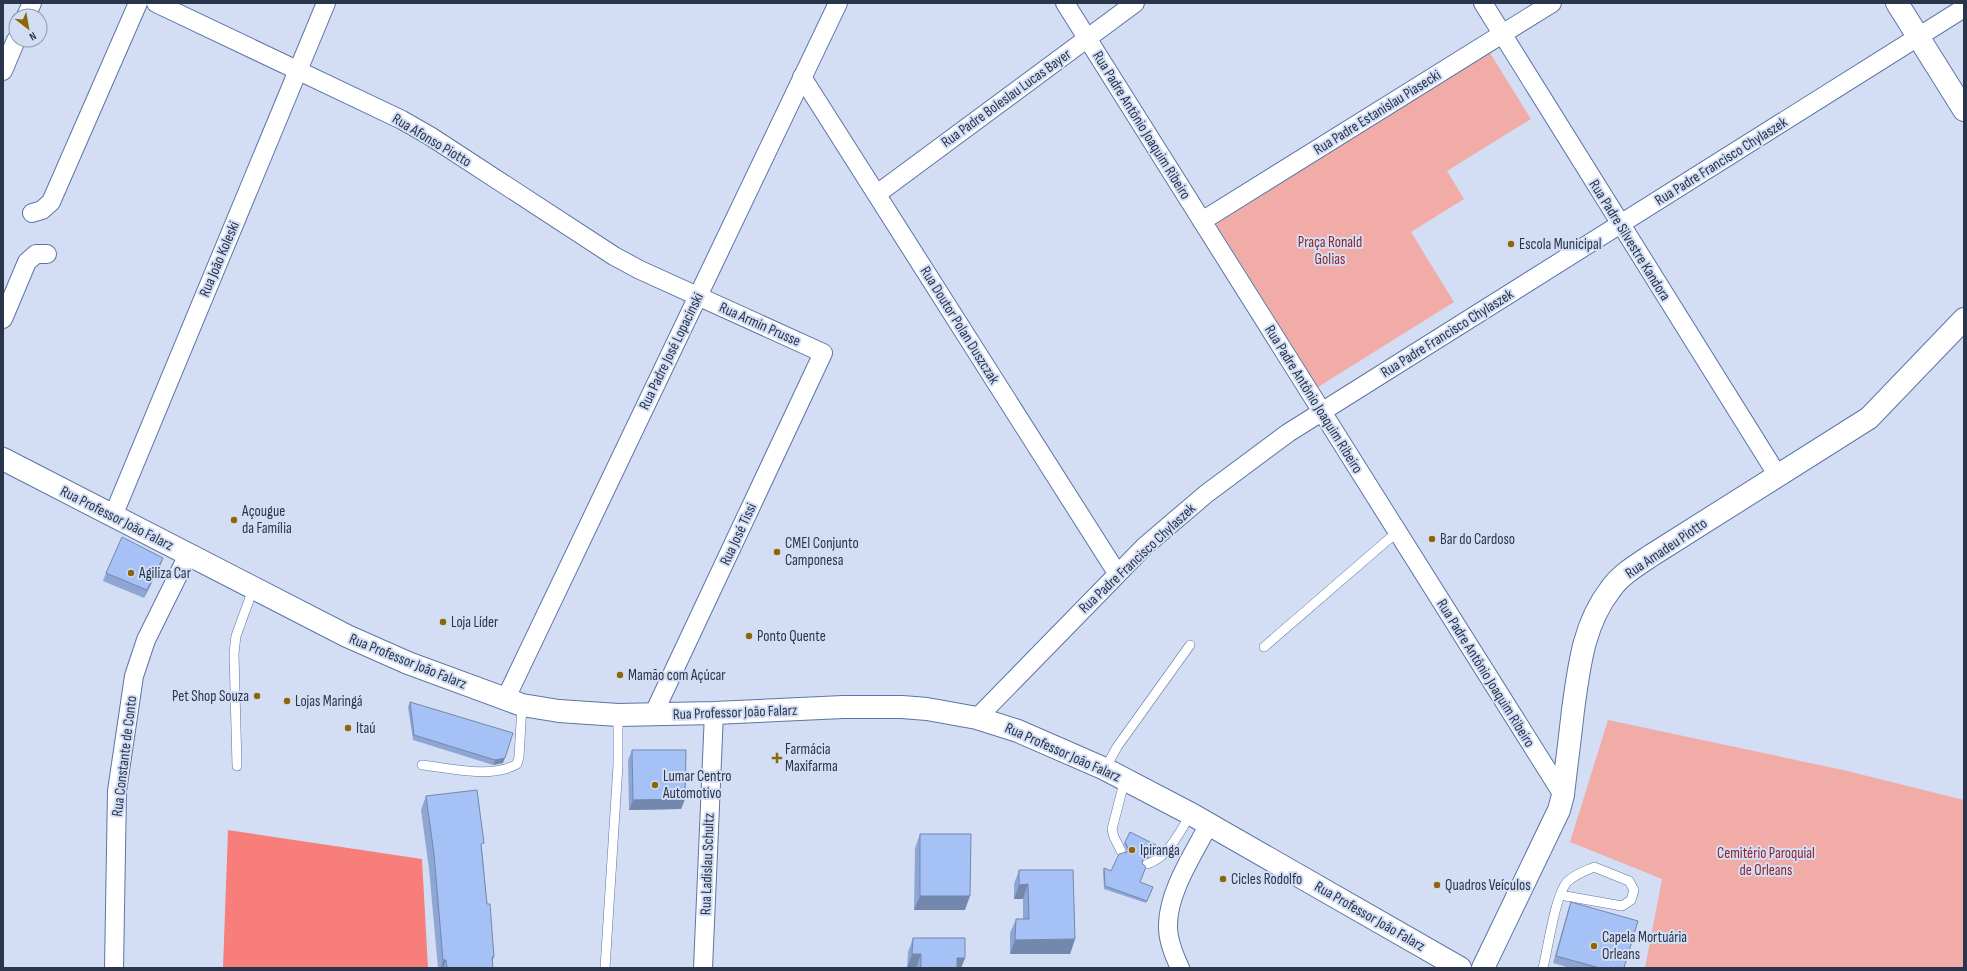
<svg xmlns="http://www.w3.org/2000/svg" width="1967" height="971" viewBox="0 0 1967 971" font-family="'Sofia Sans Condensed',sans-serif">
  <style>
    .green { fill: #f1aca8 }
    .forest { fill: #f77e7b }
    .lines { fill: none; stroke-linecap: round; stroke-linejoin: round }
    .lane-casing { stroke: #5c75a6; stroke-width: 10 }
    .street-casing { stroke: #5c75a6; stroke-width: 20 }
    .secondary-casing { stroke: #5c75a6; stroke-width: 24 }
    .lane { stroke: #fff; stroke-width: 9 }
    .street { stroke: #fff; stroke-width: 18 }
    .secondary { stroke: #fff; stroke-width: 22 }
    .wall { fill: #8ea6d4 }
    .shaded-wall { fill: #7487ac }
    .building { fill: #a5c1f6; stroke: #7487ac }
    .poi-dot { fill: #8c6708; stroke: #d3def5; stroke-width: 1.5 }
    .labels { text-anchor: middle; stroke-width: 4; stroke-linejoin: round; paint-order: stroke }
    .street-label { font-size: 15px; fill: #29354a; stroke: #d3def5 }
    .park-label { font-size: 15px; fill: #8f2329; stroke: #d3def5 }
    .poi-label { font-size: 15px; fill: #29354a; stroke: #d3def5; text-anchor: start }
  </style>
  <rect width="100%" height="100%" fill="#d3def5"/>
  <g class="green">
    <polygon points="1490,53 1531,119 1447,171 1464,199 1411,232 1454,302 1318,387 1216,224"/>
    <polygon points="1608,720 1843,770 1964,800 1964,968 1645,968 1662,879 1570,842"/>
  </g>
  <polygon class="forest" points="228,830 422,859 428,968 223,968"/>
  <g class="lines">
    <defs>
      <g id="lane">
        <polyline points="1264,647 1397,532"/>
        <path d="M422,765C449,768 492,779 517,764L519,757L522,705"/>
        <polyline points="237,766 234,653 236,636 253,589"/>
        <polyline points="1105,769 1117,747 1190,645"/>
        <polyline points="1121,851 1114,837 1112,829 1125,779"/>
        <path d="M1147,864C1168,858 1180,831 1191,814"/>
        <polyline points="605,968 618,765 618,715"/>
        <path d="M1543,968C1548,948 1555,896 1567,882C1575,874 1585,871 1594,867L1629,881L1634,890L1631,900L1622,906L1560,895"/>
      </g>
      <g id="street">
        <polyline points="156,3 402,120 430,136 614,256 640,270 823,353 653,715"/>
        <polyline points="1065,3 1563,795"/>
        <polyline points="1483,3 1778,476"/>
        <polyline points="26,16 32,3"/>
        <polyline points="3,71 16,40"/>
        <polyline points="802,77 1117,573"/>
        <polyline points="877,194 1135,3"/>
        <polyline points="32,213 42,210 51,202 138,3"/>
        <polyline points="1202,221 1552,3"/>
        <polyline points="3,319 27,262 36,254 47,254"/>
        <polyline points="113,516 326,3"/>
        <polyline points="505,700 838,3"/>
        <polyline points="977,718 1145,546 1206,494 1288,433 1964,8"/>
        <polyline points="114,968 117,791 134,676 146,640 188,555"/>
        <polyline points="703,968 714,713"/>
        <path d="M1180,968C1174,955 1168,941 1168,927C1167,893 1194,853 1209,824"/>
      </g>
      <g id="secondary">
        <polyline points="1897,3 1964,110"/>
        <polyline points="3,459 347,636 408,663 522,705 559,711 618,715 714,713 843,707 902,707 927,709 977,718 1018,731 1105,769 1191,814 1460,968"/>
        <path d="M1483,968L1559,810L1563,795C1566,767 1570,739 1573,710C1579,668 1583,625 1610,590C1620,575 1637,565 1652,555L1869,418L1964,319"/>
      </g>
    </defs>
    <use href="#lane" class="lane-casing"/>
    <use href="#street" class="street-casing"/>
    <use href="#secondary" class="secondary-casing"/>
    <use href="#lane" class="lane"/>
    <use href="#street" class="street"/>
    <use href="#secondary" class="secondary"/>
  </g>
  <g class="wall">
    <polygon points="163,558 160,566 144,598 103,581 106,573"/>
    <polygon points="410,702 503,763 493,765 413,740 408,707"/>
    <polygon points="632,750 685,799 681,809 629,810 628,760"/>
    <polygon points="426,796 482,849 487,904 494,957 492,962 493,968 438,968 429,869 421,810"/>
    <polygon points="920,834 965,910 914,910 915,848"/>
    <polygon points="1125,842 1155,848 1151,856 1143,860 1140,882 1153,887 1146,903 1104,889 1103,871 1104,868 1111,871 1127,852 1127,851 1124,844"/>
    <polygon points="1019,870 1075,939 1070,954 1010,954 1010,933 1016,919 1023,919 1023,899 1014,899 1014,884"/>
    <polygon points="1571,902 1624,968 1570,968 1553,963 1568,910"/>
    <polygon points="913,938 965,958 961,968 907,968 908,952"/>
  </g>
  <g class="shaded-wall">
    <polygon points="163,558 160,566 144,598 147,590"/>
    <polygon points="505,758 503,763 493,765 495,760"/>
    <polygon points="685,799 681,809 629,810 633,800"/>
    <polygon points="1155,848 1151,856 1142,861 1143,858"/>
    <polygon points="1028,884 1023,899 1014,899 1019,885"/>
    <polygon points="920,896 970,896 965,910 914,910"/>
    <polygon points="1075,939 1070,954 1010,954 1015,940"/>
    <polygon points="912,954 921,954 916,968 907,968"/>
    <polygon points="957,958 965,958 961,968 953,968"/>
    <polygon points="443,960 446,960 443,968 441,968"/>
  </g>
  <g class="building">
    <polygon points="122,537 163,558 147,590 106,573"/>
    <polygon points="410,702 513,733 505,758 495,760 414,735"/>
    <polygon points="632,750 686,750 685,799 633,800"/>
    <polygon points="477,790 484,843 481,844 487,904 490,904 494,957 492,957 493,968 447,968 446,960 443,960 434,854 426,796"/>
    <polygon points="1130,832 1156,845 1152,853 1143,858 1142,863 1146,867 1140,882 1153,887 1147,901 1105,886 1104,868 1111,871 1119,854 1127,852 1128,848 1125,842"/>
    <polygon points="920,834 971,834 970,896 920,896"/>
    <polygon points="1019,870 1073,870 1075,939 1015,940 1016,919 1029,919 1028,884 1019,885"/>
    <polygon points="1571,902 1638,921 1624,968 1600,968 1556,956"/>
    <polygon points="913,938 965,938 965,958 957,958 957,968 921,968 921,954 912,954"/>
  </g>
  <g class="poi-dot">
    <circle cx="1511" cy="244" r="4"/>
    <circle cx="234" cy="520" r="4"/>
    <circle cx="1432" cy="539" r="4"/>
    <circle cx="777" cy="552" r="4"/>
    <circle cx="131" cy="573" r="4"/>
    <circle cx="443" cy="622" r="4"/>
    <circle cx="749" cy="636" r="4"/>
    <circle cx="620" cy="675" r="4"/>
    <circle cx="257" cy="696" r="4"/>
    <circle cx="287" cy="701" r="4"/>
    <circle cx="348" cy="728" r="4"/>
    <path d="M775 752h4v4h4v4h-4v4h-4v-4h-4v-4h4z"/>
    <circle cx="655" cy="785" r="4"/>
    <circle cx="1132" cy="850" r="4"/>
    <circle cx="1223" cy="879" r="4"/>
    <circle cx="1437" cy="885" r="4"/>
    <circle cx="1594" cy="946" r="4"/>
  </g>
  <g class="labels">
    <g class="street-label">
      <text transform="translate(1006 98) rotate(-36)" y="5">Rua Padre Boleslau Lucas Bayer</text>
      <text transform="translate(1377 112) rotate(-32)" y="5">Rua Padre Estanislau Piasecki</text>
      <text transform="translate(1142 125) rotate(58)" y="5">Rua Padre Antônio Joaquim Ribeiro</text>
      <text transform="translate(432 140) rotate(31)" y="5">Rua Afonso Piotto</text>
      <text transform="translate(1721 161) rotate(-32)" y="5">Rua Padre Francisco Chylaszek</text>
      <text transform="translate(1630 240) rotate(58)" y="5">Rua Padre Silvestre Kandora</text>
      <text transform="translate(219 259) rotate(-67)" y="5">Rua João Koleski</text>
      <text transform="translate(760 324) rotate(24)" y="5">Rua Armin Prusse</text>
      <text transform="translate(960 325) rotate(58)" y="5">Rua Doutor Polan Duszczak</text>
      <text transform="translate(1447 333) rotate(-32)" y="5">Rua Padre Francisco Chylaszek</text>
      <text transform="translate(671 351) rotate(-64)" y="5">Rua Padre José Lopacinski</text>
      <text transform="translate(1314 399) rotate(58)" y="5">Rua Padre Antônio Joaquim Ribeiro</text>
      <text transform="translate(117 518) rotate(27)" y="5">Rua Professor João Falarz</text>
      <text transform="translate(738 534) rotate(-65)" y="5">Rua José Tissi</text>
      <text transform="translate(1666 548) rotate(-34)" y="5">Rua Amadeu Piotto</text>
      <text transform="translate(1137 558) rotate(-43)" y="5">Rua Padre Francisco Chylaszek</text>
      <text transform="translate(408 661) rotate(22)" y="5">Rua Professor João Falarz</text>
      <text transform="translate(1486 673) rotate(58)" y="5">Rua Padre Antônio Joaquim Ribeiro</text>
      <text transform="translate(735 712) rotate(-2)" y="5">Rua Professor João Falarz</text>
      <text transform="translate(1063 752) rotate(24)" y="5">Rua Professor João Falarz</text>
      <text transform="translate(124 756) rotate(-83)" y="5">Rua Constante de Conto</text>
      <text transform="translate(707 864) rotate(-88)" y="5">Rua Ladislau Schultz</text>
      <text transform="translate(1370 916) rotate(30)" y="5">Rua Professor João Falarz</text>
    </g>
    <g class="park-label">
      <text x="1330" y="247">Praça Ronald<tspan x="1330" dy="17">Golias</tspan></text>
      <text x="1766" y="858">Cemitério Paroquial<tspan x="1766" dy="17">de Orleans</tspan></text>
    </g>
    <g class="poi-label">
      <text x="1519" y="249">Escola Municipal</text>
      <text x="242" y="516">Açougue<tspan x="242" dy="17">da Família</tspan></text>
      <text x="1440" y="544">Bar do Cardoso</text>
      <text x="785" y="548">CMEI Conjunto<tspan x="785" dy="17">Camponesa</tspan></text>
      <text x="139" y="578">Agiliza Car</text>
      <text x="451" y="627">Loja Líder</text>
      <text x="757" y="641">Ponto Quente</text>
      <text x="628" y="680">Mamão com Açúcar</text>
      <text x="249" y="701" text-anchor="end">Pet Shop Souza</text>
      <text x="295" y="706">Lojas Maringá</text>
      <text x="356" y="733">Itaú</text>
      <text x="785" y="754">Farmácia<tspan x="785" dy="17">Maxifarma</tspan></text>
      <text x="663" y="781">Lumar Centro<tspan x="663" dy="17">Automotivo</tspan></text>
      <text x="1140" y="855">Ipiranga</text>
      <text x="1231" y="884">Cicles Rodolfo</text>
      <text x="1445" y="890">Quadros Veículos</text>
      <text x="1602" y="942">Capela Mortuária<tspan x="1602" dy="17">Orleans</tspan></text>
    </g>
  </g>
  <rect width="1967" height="971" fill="none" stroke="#29354a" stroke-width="8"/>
  <g transform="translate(28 28) rotate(149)"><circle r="19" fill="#d3def5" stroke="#8f9ab1"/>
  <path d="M0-3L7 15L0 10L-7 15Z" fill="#8c6708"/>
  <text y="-6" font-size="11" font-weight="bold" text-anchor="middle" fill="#29354a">N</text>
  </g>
</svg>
